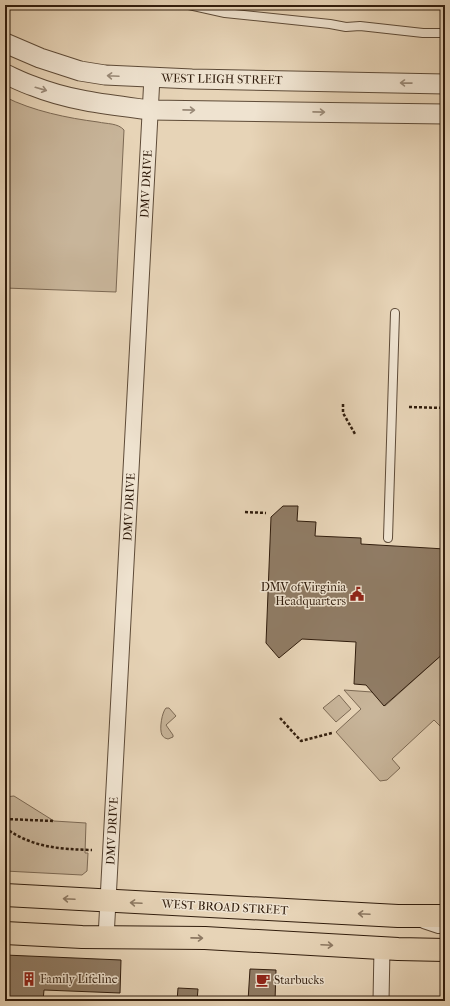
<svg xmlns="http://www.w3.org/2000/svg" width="450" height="1006" viewBox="0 0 450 1006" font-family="'IM FELL French Canon',serif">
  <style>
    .green { fill: #c8b59a; stroke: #7c6954 }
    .building { fill: #907c65; stroke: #311d0d }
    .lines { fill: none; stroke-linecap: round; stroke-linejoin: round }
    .service-casing { stroke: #5e4b38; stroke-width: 10 }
    .minor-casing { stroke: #5e4b38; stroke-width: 17 }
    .tertiary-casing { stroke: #5e4b38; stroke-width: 21 }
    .primary-casing { stroke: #311d0d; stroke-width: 24 }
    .path { stroke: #311d0d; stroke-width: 2.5; stroke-dasharray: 3 2; stroke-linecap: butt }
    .service { stroke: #efe3d0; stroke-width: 8 }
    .minor { stroke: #efe3d0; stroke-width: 15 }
    .tertiary { stroke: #efe3d0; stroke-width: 19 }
    .primary { stroke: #e7d4b7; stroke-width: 22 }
    .oneway { stroke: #9a8a78 }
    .oneway2 { stroke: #8c7862 }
    .labels { text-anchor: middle; stroke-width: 3; stroke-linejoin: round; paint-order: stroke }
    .street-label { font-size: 12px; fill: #311d0d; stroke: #efe3d0 }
    .poi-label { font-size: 12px; fill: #311d0d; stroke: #efe3d0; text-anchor: start }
  </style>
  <rect width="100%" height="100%" fill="#e7d4b7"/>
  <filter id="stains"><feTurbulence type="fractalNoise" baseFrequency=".005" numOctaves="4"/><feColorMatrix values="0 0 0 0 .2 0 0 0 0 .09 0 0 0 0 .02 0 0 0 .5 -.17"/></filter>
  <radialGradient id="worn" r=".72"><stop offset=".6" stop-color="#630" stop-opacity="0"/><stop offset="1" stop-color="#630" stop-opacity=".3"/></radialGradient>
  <g class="green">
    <path d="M5,97C33,111 67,118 98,122C107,124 118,123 124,130L116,292L5,288Z"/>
    <polygon points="445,652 445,727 443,729 434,720 392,759 400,768 387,780 380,781 336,732 361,709 344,690 372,692 385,706"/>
    <polygon points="339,695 351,709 336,722 323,708"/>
    <path d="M166,708H169L176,716L166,725L173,735V737L168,739C165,738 164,738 162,735C159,729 162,712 166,708Z"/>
    <polygon points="14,796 54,821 86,823 85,853 88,853 87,871 82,875 5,871 5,797"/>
  </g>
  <g class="building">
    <polygon points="283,506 298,506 297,521 316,522 315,536 361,538 361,544 445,549 445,652 384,706 366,685 354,684 356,642 302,639 279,658 266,643 271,517"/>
    <polygon points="5,955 121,960 120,993 44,990 43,1001 5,1001"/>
    <polygon points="250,969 276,970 275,1001 248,1001"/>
    <polygon points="178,988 198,989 197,1001 177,1001"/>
  </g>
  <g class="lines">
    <defs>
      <g id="service">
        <polyline points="189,5 225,13 330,24 346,27 360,26 423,33 445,33"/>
        <polyline points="441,5 445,6"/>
        <polyline points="388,538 395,313"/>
        <polyline points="423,924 438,929 445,929"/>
      </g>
      <g id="minor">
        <polyline points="106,938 152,77"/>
        <polyline points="381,1001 382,948"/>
      </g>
      <g id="tertiary">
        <polyline points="5,43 40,58 80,71 105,75 192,79 445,84"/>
        <path d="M5,74C14,78 24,83 33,86C70,101 111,105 150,110L445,114"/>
      </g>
      <g id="primary">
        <polyline points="5,895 398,916 445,916"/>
        <polyline points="5,933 82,937 205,938 398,949 445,950"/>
      </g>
    </defs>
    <use href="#service" class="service-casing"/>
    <use href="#minor" class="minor-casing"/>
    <use href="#tertiary" class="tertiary-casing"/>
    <use href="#primary" class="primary-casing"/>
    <g class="path">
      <polyline points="343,404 343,413 355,434"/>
      <polyline points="409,407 445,408"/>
      <polyline points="245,512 266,513"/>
      <polyline points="280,718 301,741 332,733"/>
      <polyline points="5,819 54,821"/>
      <path d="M5,828C34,848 59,849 92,850"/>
    </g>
    <use href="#service" class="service"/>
    <use href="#minor" class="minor"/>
    <use href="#tertiary" class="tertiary"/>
    <use href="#primary" class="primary"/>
  </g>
  <defs><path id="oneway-shaft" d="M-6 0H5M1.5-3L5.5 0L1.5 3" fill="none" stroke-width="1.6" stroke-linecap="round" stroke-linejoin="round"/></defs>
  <g class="oneway">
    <use href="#oneway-shaft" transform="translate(113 76) rotate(-177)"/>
    <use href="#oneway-shaft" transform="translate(406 83) rotate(-179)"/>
    <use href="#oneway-shaft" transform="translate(41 89) rotate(16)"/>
    <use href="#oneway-shaft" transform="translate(189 110) rotate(1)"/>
    <use href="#oneway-shaft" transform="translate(319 112) rotate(1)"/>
  </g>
  <g class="oneway2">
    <use href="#oneway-shaft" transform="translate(69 899) rotate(-177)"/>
    <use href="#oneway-shaft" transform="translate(136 903) rotate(-177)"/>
    <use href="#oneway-shaft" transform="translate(364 914) rotate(-177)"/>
    <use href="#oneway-shaft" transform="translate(197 938) rotate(1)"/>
    <use href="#oneway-shaft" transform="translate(327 945) rotate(3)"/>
  </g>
  <defs>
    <symbol id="civic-bare" viewBox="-9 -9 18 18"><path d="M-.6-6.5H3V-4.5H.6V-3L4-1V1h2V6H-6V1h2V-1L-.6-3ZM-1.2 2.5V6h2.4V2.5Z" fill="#8f2418" stroke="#efe3d0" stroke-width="2.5" paint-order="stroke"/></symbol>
    <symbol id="building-bare" viewBox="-9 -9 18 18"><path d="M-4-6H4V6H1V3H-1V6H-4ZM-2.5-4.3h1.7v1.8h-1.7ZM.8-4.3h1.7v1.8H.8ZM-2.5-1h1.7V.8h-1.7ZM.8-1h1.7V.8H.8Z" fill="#8f2418" stroke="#efe3d0" stroke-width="2.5" paint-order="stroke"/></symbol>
    <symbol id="cafe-bare" viewBox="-9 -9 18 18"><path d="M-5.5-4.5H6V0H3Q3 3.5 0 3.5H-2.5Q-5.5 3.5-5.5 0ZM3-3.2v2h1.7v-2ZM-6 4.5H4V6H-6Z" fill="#8f2418" stroke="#efe3d0" stroke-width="2.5" paint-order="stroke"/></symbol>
  </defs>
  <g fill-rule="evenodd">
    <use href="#civic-bare" x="347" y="584" width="20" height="20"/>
    <use href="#building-bare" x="19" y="969" width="20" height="20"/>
    <use href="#cafe-bare" x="253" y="970" width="20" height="20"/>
  </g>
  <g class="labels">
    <g class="street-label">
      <text transform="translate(222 79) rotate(1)" y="4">WEST LEIGH STREET</text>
      <text transform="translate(146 184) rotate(-87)" y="4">DMV DRIVE</text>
      <text transform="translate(129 507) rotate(-87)" y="4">DMV DRIVE</text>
      <text transform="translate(112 831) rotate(-87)" y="4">DMV DRIVE</text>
      <text transform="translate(225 907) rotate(3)" y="4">WEST BROAD STREET</text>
    </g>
    <g class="poi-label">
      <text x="346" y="591" text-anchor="end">DMV of Virginia<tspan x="346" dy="14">Headquarters</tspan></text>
      <text x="40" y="983">Family Lifeline</text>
      <text x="274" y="984">Starbucks</text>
    </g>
  </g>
  <rect width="450" height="1006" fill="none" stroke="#e7d4b7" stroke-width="20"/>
  <rect x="6" y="6" width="438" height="994" fill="none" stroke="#311d0d" stroke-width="2"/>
  <rect x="10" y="10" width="430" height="986" fill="none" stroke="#311d0d"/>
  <rect width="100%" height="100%" filter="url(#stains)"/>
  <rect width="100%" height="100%" fill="url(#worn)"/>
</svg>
